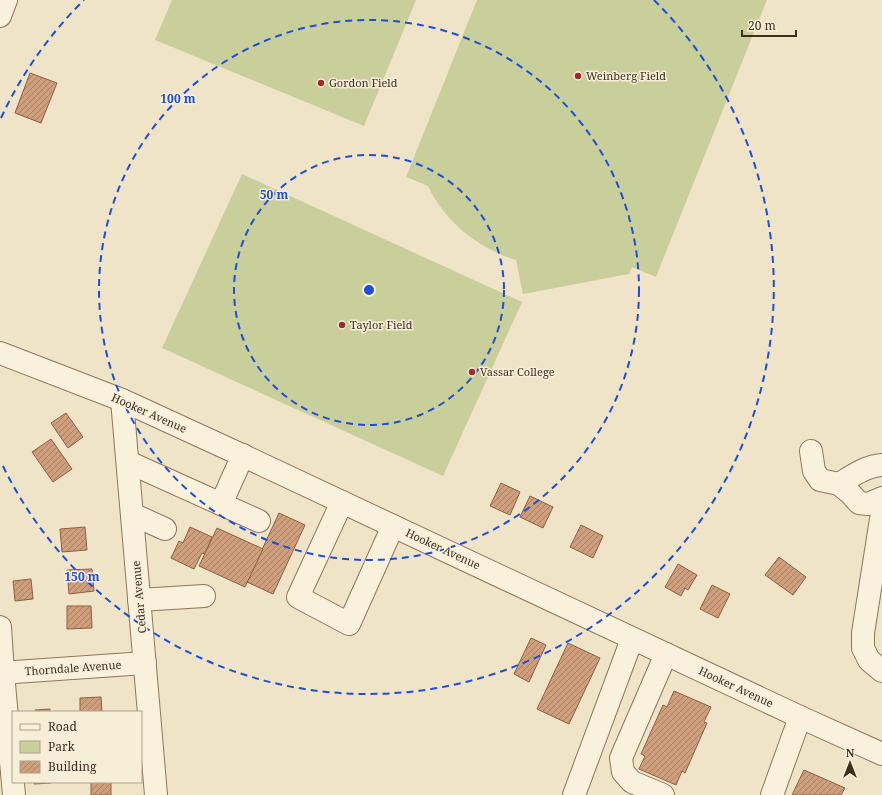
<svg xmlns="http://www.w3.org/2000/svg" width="882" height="795" viewBox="0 0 882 795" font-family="'Noto Serif',serif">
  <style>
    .park { fill: #c9cf9b }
    .building { fill: url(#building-hatch); stroke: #8d5f41 }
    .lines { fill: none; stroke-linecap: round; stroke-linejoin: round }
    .minor-casing { stroke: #8d765c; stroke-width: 24 }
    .minor { stroke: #faf1dc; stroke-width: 22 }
    .ring { fill: none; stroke: #1d4ed8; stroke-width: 2; stroke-dasharray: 7 5 }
    .poi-dot { fill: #9e2a2b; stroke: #f7eed8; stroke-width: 1.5 }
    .labels { text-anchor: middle; stroke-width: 3; stroke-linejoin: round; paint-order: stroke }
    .poi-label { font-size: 11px; fill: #3d2e20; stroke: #f7eed8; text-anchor: start }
    .street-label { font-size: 11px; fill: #3d2e20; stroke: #f7eed8 }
    .centre { fill: #1d4ed8; stroke: #f7eed8; stroke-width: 2 }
    .ring-label { font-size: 12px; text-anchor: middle; font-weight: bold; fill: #1d4ed8; stroke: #f7eed8; stroke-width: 3; stroke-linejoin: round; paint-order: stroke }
  </style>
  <defs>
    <pattern id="building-hatch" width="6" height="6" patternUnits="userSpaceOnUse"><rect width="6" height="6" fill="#cf9f7d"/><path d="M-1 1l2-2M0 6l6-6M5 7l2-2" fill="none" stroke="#a98266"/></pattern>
  </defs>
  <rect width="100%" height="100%" fill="#f0e4c8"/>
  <g class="park">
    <polygon points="172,0 416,0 364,126 155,40"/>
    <path d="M477,0H767L656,277L632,267L629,274L523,294L516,260C479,249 444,221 428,186L406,177Z"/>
    <polygon points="242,174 522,302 443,476 162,348"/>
  </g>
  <g class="building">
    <polygon points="30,73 57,83 41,123 15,113"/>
    <polygon points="66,413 83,437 68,448 51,423"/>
    <polygon points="51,439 72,469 53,482 32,452"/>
    <polygon points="501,483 520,492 510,515 490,506"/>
    <polygon points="530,496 553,507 543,528 520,517"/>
    <polygon points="279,513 305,525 273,594 247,582"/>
    <polygon points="581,525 603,536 593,558 570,547"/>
    <polygon points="85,527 87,550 62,552 60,529"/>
    <polygon points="190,527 212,537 205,554 202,553 194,569 171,558 179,541 183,543"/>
    <polygon points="217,528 263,549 245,587 199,566"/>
    <polygon points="779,557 806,577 793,595 765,575"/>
    <polygon points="678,564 697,575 688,590 685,588 681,596 665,587"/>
    <polygon points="92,569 94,591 69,594 67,570"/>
    <polygon points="31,579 33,599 15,601 13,581"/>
    <polygon points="712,585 730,594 718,618 700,609"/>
    <polygon points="67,606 91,606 92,628 67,629"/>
    <polygon points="531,638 546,645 529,682 514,674"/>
    <polygon points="568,643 600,658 569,724 537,709"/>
    <polygon points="674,691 711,707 704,722 707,723 685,773 682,771 676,785 639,769 645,756 641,754 663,705 667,707"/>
    <polygon points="101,697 102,712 80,712 80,698"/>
    <polygon points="50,709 50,712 35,712 35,710"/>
    <polygon points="804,770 845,788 841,795 792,795"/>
    <polygon points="34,782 51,782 51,783 34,784"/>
    <rect x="91" y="782" width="20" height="13"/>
  </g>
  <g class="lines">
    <defs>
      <g id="minor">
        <polyline points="0,16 6,0"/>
        <polyline points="0,353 122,400 246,457 800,717 882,754"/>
        <polyline points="122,400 156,795"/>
        <polyline points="811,451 814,471 820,480 839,484 850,493 859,503 868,504 882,498"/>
        <polyline points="128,462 221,504 243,455"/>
        <path d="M839,484C852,476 866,466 882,465"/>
        <polyline points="342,502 298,597 349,624 393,526"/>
        <polyline points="221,504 259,521"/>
        <polyline points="882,513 863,633 863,648 869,660 882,671"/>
        <polyline points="132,514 165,529"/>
        <polyline points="139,600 204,596"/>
        <polyline points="0,627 3,673 14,795"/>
        <polyline points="0,673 145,663"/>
        <polyline points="574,795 632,639"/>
        <polyline points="663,795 632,782 623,772 621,758 666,654"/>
        <polyline points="772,795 800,717"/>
      </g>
    </defs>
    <use href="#minor" class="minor-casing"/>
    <use href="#minor" class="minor"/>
  </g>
  <g class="ring">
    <circle cx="369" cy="290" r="135"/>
    <circle cx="369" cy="290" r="270"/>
    <path d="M1 118A406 406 0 0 1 84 0M654 0A406 406 0 1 1 1 462"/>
  </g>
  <g class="poi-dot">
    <circle cx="578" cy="76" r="4"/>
    <circle cx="321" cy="83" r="4"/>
    <circle cx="342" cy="325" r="4"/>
    <circle cx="472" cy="372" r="4"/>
  </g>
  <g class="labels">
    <g class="poi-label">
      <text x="586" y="80">Weinberg Field</text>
      <text x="329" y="87">Gordon Field</text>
      <text x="350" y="329">Taylor Field</text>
      <text x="480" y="376">Vassar College</text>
    </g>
    <g class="street-label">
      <text transform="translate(149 413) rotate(24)" y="4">Hooker Avenue</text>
      <text transform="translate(443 549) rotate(25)" y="4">Hooker Avenue</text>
      <text transform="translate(139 597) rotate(-95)" y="4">Cedar Avenue</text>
      <text transform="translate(73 668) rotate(-4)" y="4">Thorndale Avenue</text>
      <text transform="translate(736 687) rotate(25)" y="4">Hooker Avenue</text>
    </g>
  </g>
  <circle cx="369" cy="290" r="6" class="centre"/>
  <g class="ring-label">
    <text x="178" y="103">100 m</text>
    <text x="274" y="199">50 m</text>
    <text x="82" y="581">150 m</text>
  </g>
  <rect x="12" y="711" width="130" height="72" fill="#f7eed8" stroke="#ada18e"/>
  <rect x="20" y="724" width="20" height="6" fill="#faf1dc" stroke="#ada18e"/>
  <text x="48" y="731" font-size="12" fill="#3d2e20">Road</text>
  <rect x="20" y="741" width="20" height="12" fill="#c9cf9b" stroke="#ada18e"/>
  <text x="48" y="751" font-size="12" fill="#3d2e20">Park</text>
  <rect x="20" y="761" width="20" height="12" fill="url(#building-hatch)" stroke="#ada18e"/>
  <text x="48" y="771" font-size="12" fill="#3d2e20">Building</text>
  <g transform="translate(850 763)" stroke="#f7eed8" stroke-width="3" paint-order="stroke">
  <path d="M0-3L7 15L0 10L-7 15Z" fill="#3d2e20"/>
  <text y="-6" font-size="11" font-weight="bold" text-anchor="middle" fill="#3d2e20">N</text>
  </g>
  <path d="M742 30v6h54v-6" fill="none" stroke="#3d2e20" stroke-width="2"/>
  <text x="748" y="30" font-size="12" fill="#3d2e20" stroke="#f7eed8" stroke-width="3" paint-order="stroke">20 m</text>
</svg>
